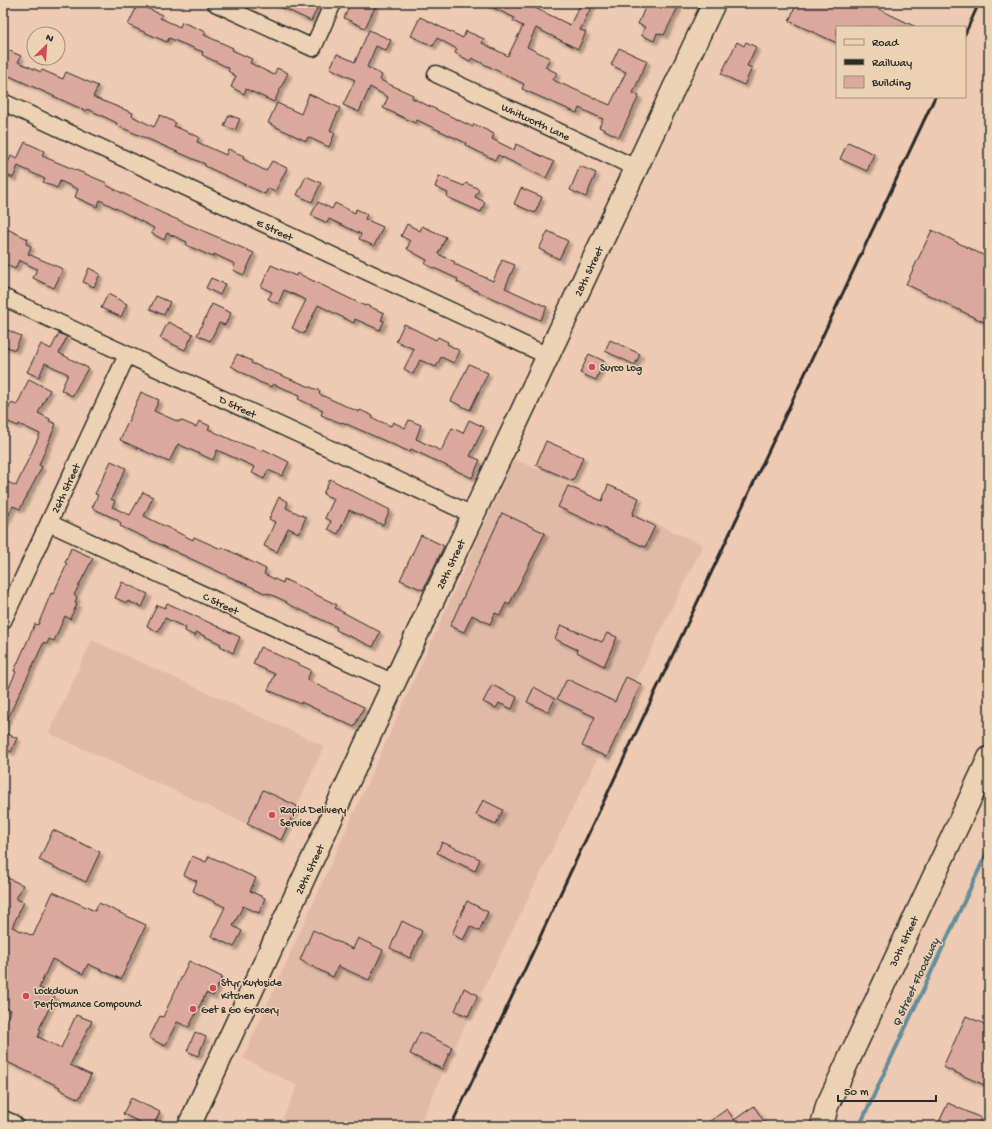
<svg xmlns="http://www.w3.org/2000/svg" width="992" height="1129" viewBox="0 0 992 1129" font-family="'Gochi Hand',sans-serif">
  <style>
    .built { fill: #e0baa6 }
    .lines { fill: none; stroke-linecap: round; stroke-linejoin: round }
    .stream { stroke: #628d9c; stroke-width: 4 }
    .building { fill: #dba89d; stroke: #2b2b2b; filter: url(#shadow) }
    .street-casing { stroke: #2b2b2b; stroke-width: 19 }
    .secondary-casing { stroke: #2b2b2b; stroke-width: 25 }
    .primary-casing { stroke: #2b2b2b; stroke-width: 25 }
    .street { stroke: #ebd2b3; stroke-width: 16 }
    .secondary { stroke: #ebd2b3; stroke-width: 22 }
    .primary { stroke: #ebd2b3; stroke-width: 22 }
    .rail { stroke: #2b2b2b; stroke-width: 3 }
    .poi-dot { fill: #d1495b; stroke: #ebd2b3; stroke-width: 1.5 }
    .labels { text-anchor: middle; stroke-width: 3; stroke-linejoin: round; paint-order: stroke }
    .street-label { font-size: 11px; fill: #2b2b2b; stroke: #ebd2b3 }
    .poi-label { font-size: 11px; fill: #2b2b2b; stroke: #ebd2b3; text-anchor: start }
    .water-label { font-size: 12px; font-style: italic; fill: #394447; stroke: #ebd2b3 }
  </style>
  <defs>
    <filter id="shadow"><feDropShadow dx="3.5" dy="3.5" stdDeviation="1" flood-color="#0004"/></filter>
  </defs>
  <rect width="100%" height="100%" fill="#edcab1"/>
  <filter id="ink" filterUnits="userSpaceOnUse"><feTurbulence type="fractalNoise" baseFrequency=".025" numOctaves="2"/><feDisplacementMap in="SourceGraphic" scale="8" xChannelSelector="R" yChannelSelector="G"/><feConvolveMatrix kernelMatrix="1 2 1 2 8 2 1 2 1" color-interpolation-filters="sRGB"/></filter>
  <g filter="url(#ink)">
    <g class="built">
      <polygon points="514,459 703,545 456,1044 419,1126 279,1126 298,1086 243,1058"/>
      <polygon points="92,640 324,746 297,806 263,791 247,824 49,733"/>
    </g>
    <g class="lines">
      <polyline class="stream" points="860,1125 989,848"/>
    </g>
    <g class="building">
      <polygon points="273,3 320,3 311,21"/>
      <polygon points="351,3 377,3 365,28 344,18"/>
      <polygon points="483,3 525,3 570,25 581,3 593,3 580,30 586,32 578,49 536,28 527,47 550,58 545,67 557,73 553,80 610,105 626,72 611,65 619,48 647,61 633,93 639,96 619,137 599,127 603,119 579,108 577,113 522,89 524,84 472,58 470,61 455,53 457,49 437,38 433,46 411,36 420,17 463,38 466,31 484,39 482,43 508,56 523,26 513,21 515,18"/>
      <polygon points="647,3 680,3 664,35 657,33 654,41 641,35 645,27 638,24"/>
      <polygon points="797,3 866,3 916,27 837,27 837,43 789,21"/>
      <polygon points="138,4 162,15 160,18 180,27 182,22 206,32 204,35 233,48 232,50 252,59 250,63 274,75 277,68 288,73 274,102 246,89 244,94 231,87 236,76 228,71 229,68 202,55 203,52 169,38 167,42 128,25"/>
      <polygon points="369,30 391,40 386,51 376,46 367,67 382,75 380,80 413,95 412,98 473,127 474,124 494,134 492,139 514,150 516,144 554,162 546,178 498,155 495,160 465,145 466,143 417,120 415,123 383,108 388,97 370,87 359,112 343,105 355,80 330,68 337,54 355,62"/>
      <polygon points="737,42 744,46 746,42 756,47 747,66 752,68 744,85 721,74"/>
      <polygon points="3,48 21,56 18,62 41,72 42,70 63,79 66,72 98,86 93,97 133,113 132,116 154,127 160,115 176,123 174,126 199,137 197,142 226,155 228,149 244,156 243,159 266,171 272,161 287,168 275,192 268,188 265,194 205,166 205,164 116,125 117,123 88,109 86,111 3,73"/>
      <polygon points="309,94 340,108 330,130 335,133 329,147 308,137 306,141 268,123 277,103 301,114"/>
      <polygon points="229,115 240,119 235,130 224,126"/>
      <polygon points="25,142 44,151 42,156 107,183 106,185 162,213 254,253 244,275 233,270 235,264 214,254 213,257 186,245 187,242 167,233 164,240 151,233 154,228 100,200 97,207 75,197 78,189 60,181 57,188 43,182 45,179 18,166 13,178 3,173 11,156 17,159"/>
      <polygon points="848,142 874,154 867,171 840,159"/>
      <polygon points="580,166 596,173 586,197 570,190"/>
      <polygon points="306,176 321,183 312,202 297,195"/>
      <polygon points="439,176 464,186 466,183 479,189 475,197 485,202 481,212 447,197 448,193 435,187"/>
      <polygon points="521,188 542,197 535,213 514,204"/>
      <polygon points="318,202 332,209 335,203 355,213 356,209 367,214 365,219 383,227 374,246 359,239 361,234 329,219 327,223 311,215"/>
      <polygon points="407,224 420,231 422,226 446,237 438,254 455,262 454,264 493,281 502,260 515,265 505,288 547,307 540,320 457,282 458,279 425,264 427,260 407,249 410,241 401,236"/>
      <polygon points="3,227 28,239 26,244 31,246 28,254 63,269 54,288 33,278 37,269 19,260 15,269 3,263"/>
      <polygon points="932,230 989,258 989,317 986,323 906,284"/>
      <polygon points="548,231 568,241 559,259 539,249"/>
      <polygon points="271,265 296,276 297,273 365,306 366,305 384,313 381,320 384,321 380,330 355,319 354,323 318,305 304,334 292,328 306,300 284,290 278,304 268,299 272,292 261,287"/>
      <polygon points="89,268 100,274 94,287 83,282"/>
      <polygon points="211,278 225,284 220,295 206,288"/>
      <polygon points="108,294 127,304 121,317 101,308"/>
      <polygon points="156,296 170,302 164,315 150,309"/>
      <polygon points="212,304 231,313 225,325 219,323 210,341 197,335"/>
      <polygon points="168,322 193,334 185,350 160,338"/>
      <polygon points="404,324 436,340 438,337 448,342 447,344 460,351 454,363 441,357 436,367 420,360 413,374 404,369 414,349 396,341"/>
      <polygon points="3,328 21,336 15,350 3,345"/>
      <polygon points="59,333 67,337 59,353 88,368 72,396 61,390 68,374 45,363 39,377 27,372 41,344 51,349"/>
      <polygon points="610,340 640,354 635,365 605,351"/>
      <polygon points="237,354 252,361 251,363 320,391 319,394 359,412 360,410 373,416 372,418 391,426 393,422 405,428 409,420 421,425 416,439 441,451 452,428 463,433 469,420 484,427 470,456 480,460 472,478 411,449 410,452 342,422 341,423 321,415 323,410 298,399 300,395 273,384 272,387 259,382 231,366"/>
      <polygon points="589,354 604,361 596,380 580,373"/>
      <polygon points="469,364 488,373 470,410 451,401"/>
      <polygon points="29,379 50,390 38,413 50,419 49,421 56,424 39,465 42,467 20,509 13,506 3,526 3,492 8,482 16,486 40,434 19,424 18,426 4,420 11,403 17,405"/>
      <polygon points="141,392 159,400 154,411 179,422 180,420 196,427 199,421 210,426 208,429 232,440 262,451 263,449 289,462 282,476 268,470 264,479 252,473 255,467 217,450 213,460 178,444 169,462 120,440"/>
      <polygon points="546,441 583,457 573,481 536,465"/>
      <polygon points="111,461 126,468 111,499 115,501 112,507 130,515 143,492 153,497 144,516 193,540 194,537 221,549 222,547 266,569 264,574 283,583 284,579 337,605 335,608 380,632 373,647 336,630 337,627 286,603 287,602 268,593 267,594 120,526 121,523 116,519 92,508 98,495 95,494"/>
      <polygon points="330,479 390,510 383,525 349,510 338,534 328,529 331,521 325,518 334,499 323,494"/>
      <polygon points="608,485 639,498 632,515 655,526 645,547 558,507 568,486 602,501"/>
      <polygon points="279,497 288,502 286,508 306,517 299,533 288,528 277,552 264,546 275,522 269,519"/>
      <polygon points="502,513 545,533 509,605 506,603 500,615 495,613 490,624 472,615 464,632 450,626"/>
      <polygon points="421,535 444,546 423,590 400,580"/>
      <polygon points="71,548 93,558 74,595 77,597 75,603 77,604 70,619 65,616 54,641 49,639 47,644 44,642 3,728 3,690 7,692 16,672 14,671 35,624 38,625 51,593 53,594 67,564 65,563"/>
      <polygon points="122,582 148,594 142,607 128,601 127,603 115,598"/>
      <polygon points="167,603 240,637 233,653 220,646 221,644 196,632 195,636 185,631 186,628 165,618 158,632 147,626 157,605 165,608"/>
      <polygon points="561,625 602,642 607,633 617,637 604,666 577,652 578,650 555,639"/>
      <polygon points="260,647 311,670 307,680 364,707 354,727 301,702 301,704 268,690 275,674 253,664"/>
      <polygon points="626,677 641,684 607,757 582,746 595,717 557,699 567,679 615,702"/>
      <polygon points="492,685 517,697 512,709 499,703 496,708 483,702"/>
      <polygon points="534,687 555,699 548,712 527,702"/>
      <polygon points="3,732 17,738 11,752 3,748"/>
      <polygon points="263,790 297,806 281,840 247,824"/>
      <polygon points="483,800 503,810 496,824 476,815"/>
      <polygon points="53,830 100,852 86,882 39,860"/>
      <polygon points="442,842 480,859 475,871 437,853"/>
      <polygon points="192,856 206,862 209,856 256,878 250,891 265,898 259,913 243,906 233,926 242,931 234,947 211,936 225,907 193,891 197,881 184,875"/>
      <polygon points="3,876 23,885 16,899 24,902 12,927 33,936 53,892 95,911 99,903 146,925 121,979 88,964 83,974 52,959 39,988 55,996 39,1029 41,1030 38,1037 61,1048 76,1015 92,1021 70,1065 91,1075 79,1099 59,1089 60,1087 3,1060 3,1027 11,1010 3,1007 7,1000 3,998"/>
      <polygon points="467,901 488,912 479,931 470,926 463,940 452,934"/>
      <polygon points="402,921 422,931 410,958 390,948"/>
      <polygon points="313,930 353,949 358,938 383,950 369,980 338,966 333,977 300,960"/>
      <polygon points="189,961 222,977 213,996 206,993 189,1027 177,1022 165,1046 149,1038 160,1016 163,1017"/>
      <polygon points="464,988 478,995 468,1016 455,1011"/>
      <polygon points="966,1016 989,1026 989,1087 943,1067"/>
      <polygon points="195,1032 206,1037 198,1056 187,1051"/>
      <polygon points="420,1032 452,1047 442,1069 410,1054"/>
      <polygon points="131,1098 160,1112 153,1126 148,1126 123,1114"/>
      <polygon points="948,1103 981,1118 977,1126 937,1126"/>
      <polygon points="754,1106 767,1126 703,1126 727,1109 734,1120"/>
    </g>
    <g class="lines">
      <defs>
        <g id="street">
          <polyline points="215,3 313,48 333,3"/>
          <polyline points="436,74 636,168"/>
          <polyline points="3,102 548,356"/>
          <polyline points="3,297 473,515"/>
          <polyline points="49,523 394,683"/>
          <polyline points="3,621 127,355"/>
        </g>
        <g id="secondary">
          <polyline points="189,1126 394,683 714,3"/>
          <polyline points="822,1126 827,1106 835,1089 989,758"/>
        </g>
        <polyline id="primary" points="3,1122 12,1126"/>
      </defs>
      <use href="#street" class="street-casing"/>
      <use href="#secondary" class="secondary-casing"/>
      <use href="#primary" class="primary-casing"/>
      <use href="#street" class="street"/>
      <use href="#secondary" class="secondary"/>
      <use href="#primary" class="primary"/>
      <g class="rail">
        <polyline points="965,34 979,3"/>
        <polyline points="451,1126 935,97"/>
      </g>
    </g>
  </g>
  <g class="poi-dot">
    <circle cx="592" cy="367" r="4"/>
    <circle cx="272" cy="815" r="4"/>
    <circle cx="213" cy="988" r="4"/>
    <circle cx="26" cy="996" r="4"/>
    <circle cx="193" cy="1009" r="4"/>
  </g>
  <g class="labels">
    <g class="street-label">
      <text transform="translate(536 121) rotate(25)" y="4">Whitworth Lane</text>
      <text transform="translate(275 229) rotate(25)" y="4">E Street</text>
      <text transform="translate(588 271) rotate(-65)" y="4">28th Street</text>
      <text transform="translate(238 406) rotate(25)" y="4">D Street</text>
      <text transform="translate(65 488) rotate(-65)" y="4">26th Street</text>
      <text transform="translate(450 564) rotate(-65)" y="4">28th Street</text>
      <text transform="translate(221 603) rotate(25)" y="4">C Street</text>
      <text transform="translate(309 869) rotate(-65)" y="4">28th Street</text>
      <text transform="translate(903 941) rotate(-65)" y="4">30th Street</text>
    </g>
    <g class="poi-label">
      <text x="600" y="371">Surco Log</text>
      <text x="280" y="813">Rapid Delivery<tspan x="280" dy="13">Service</tspan></text>
      <text x="221" y="986">Styr Kurbside<tspan x="221" dy="13">Kitchen</tspan></text>
      <text x="34" y="994">Lockdown<tspan x="34" dy="13">Performance Compound</tspan></text>
      <text x="201" y="1013">Get &amp; Go Grocery</text>
    </g>
    <g class="water-label">
      <text transform="translate(915 982) rotate(-65)" y="4">Q Street Floodway</text>
    </g>
  </g>
  <rect width="992" height="1129" fill="none" stroke="#ebd2b3" stroke-width="16"/>
  <rect x="8" y="8" width="976" height="1113" fill="none" stroke="#2b2b2b" stroke-width="1.5" filter="url(#ink)"/>
  <rect x="836" y="26" width="130" height="72" fill="#ebd2b3" stroke="#9e8f7d"/>
  <rect x="844" y="39" width="20" height="6" fill="#ebd2b3" stroke="#9e8f7d"/>
  <text x="872" y="46" font-size="12" fill="#2b2b2b">Road</text>
  <rect x="844" y="59" width="20" height="6" fill="#2b2b2b" stroke="#9e8f7d"/>
  <text x="872" y="66" font-size="12" fill="#2b2b2b">Railway</text>
  <rect x="844" y="76" width="20" height="12" fill="#dba89d" stroke="#9e8f7d"/>
  <text x="872" y="86" font-size="12" fill="#2b2b2b">Building</text>
  <g transform="translate(46 46) rotate(25)"><circle r="19" fill="#ebd2b3" stroke="#9e8f7d"/>
  <path d="M0-3L7 15L0 10L-7 15Z" fill="#d1495b"/>
  <text y="-6" font-size="11" font-weight="bold" text-anchor="middle" fill="#2b2b2b">N</text>
  </g>
  <path d="M838 1095v6h98v-6" fill="none" stroke="#2b2b2b" stroke-width="2"/>
  <text x="844" y="1095" font-size="12" fill="#2b2b2b" stroke="#ebd2b3" stroke-width="3" paint-order="stroke">50 m</text>
</svg>
